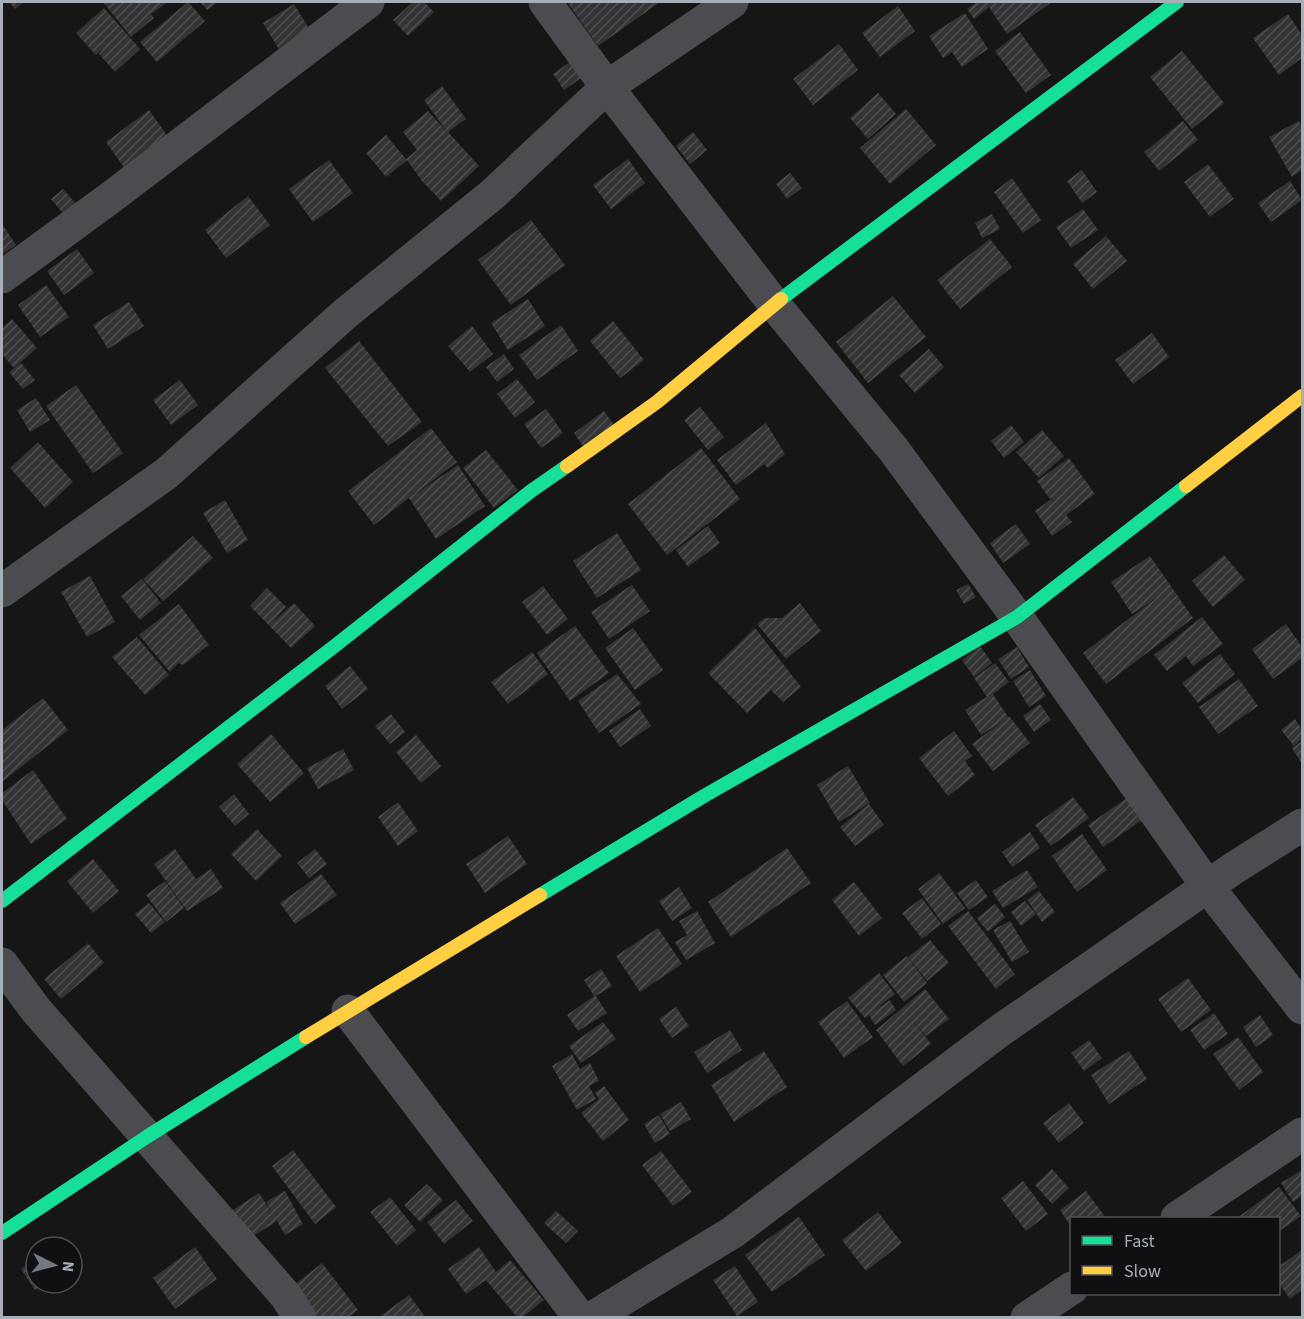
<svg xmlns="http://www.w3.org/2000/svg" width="1304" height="1319" viewBox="0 0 1304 1319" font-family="'Source Sans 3',sans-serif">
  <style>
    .building { fill: url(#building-hatch) }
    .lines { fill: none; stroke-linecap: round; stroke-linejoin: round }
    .street { stroke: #4a4c4f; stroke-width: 33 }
    .fast { stroke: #16e098; stroke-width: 14 }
    .slow { stroke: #ffcf43; stroke-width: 14 }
  </style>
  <defs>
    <pattern id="building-hatch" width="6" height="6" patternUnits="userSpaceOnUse" patternTransform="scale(1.5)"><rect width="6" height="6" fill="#343435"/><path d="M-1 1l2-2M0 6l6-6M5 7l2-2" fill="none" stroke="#4e4f50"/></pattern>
  </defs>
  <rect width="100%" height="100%" fill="#161616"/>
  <g class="building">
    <polygon points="9,2 24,2 15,9"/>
    <polygon points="103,2 168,2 151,14 154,18 131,37"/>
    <polygon points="188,2 205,21 157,62 140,42"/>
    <polygon points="200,2 218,2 207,10"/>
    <polygon points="413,2 424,2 434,12 408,36 393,20"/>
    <polygon points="567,2 660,2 598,46"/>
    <polygon points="977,2 1052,2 1007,34 989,7 974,19 967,9"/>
    <polygon points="294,4 319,45 288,64 263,23"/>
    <polygon points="898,6 915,31 880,57 862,33"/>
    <polygon points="104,8 140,49 115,72 99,54 104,48 96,55 76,33"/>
    <polygon points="965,13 988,49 962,67 952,52 943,58 929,36"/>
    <polygon points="1288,14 1302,35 1302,58 1279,75 1253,38"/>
    <polygon points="1020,32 1051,75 1026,93 995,51"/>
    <polygon points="839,44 858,70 813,105 793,79"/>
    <polygon points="1182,51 1224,103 1192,129 1150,77"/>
    <polygon points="570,62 581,78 564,90 553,74"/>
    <polygon points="442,86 466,119 448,132 479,166 441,201 422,181 407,160 386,177 366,153 386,135 406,159 417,150 403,132 428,111 447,132 424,100"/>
    <polygon points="878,93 896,114 868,139 850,118"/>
    <polygon points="906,109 936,145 890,184 860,148"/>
    <polygon points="149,110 171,141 128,173 106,142"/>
    <polygon points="1183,121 1198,140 1159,171 1144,152"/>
    <polygon points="1299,121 1302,127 1302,170 1292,177 1269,137"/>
    <polygon points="693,132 707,150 690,164 676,146"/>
    <polygon points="628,159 645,183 611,209 593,185"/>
    <polygon points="329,160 353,193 313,222 289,189"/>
    <polygon points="1208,164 1234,199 1210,217 1184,182"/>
    <polygon points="1082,170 1097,192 1082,203 1067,181"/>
    <polygon points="790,173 802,188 787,199 776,184"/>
    <polygon points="1012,178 1041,220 1023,233 994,192"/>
    <polygon points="1290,181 1302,200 1271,222 1258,203"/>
    <polygon points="63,189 79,207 67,218 51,199"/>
    <polygon points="248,196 270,225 226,258 205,230"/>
    <polygon points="1083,209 1098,230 1071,248 1056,227"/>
    <polygon points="992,214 1000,229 982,238 975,223"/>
    <polygon points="531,220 565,265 511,305 478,260"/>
    <polygon points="2,224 16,245 2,255"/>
    <polygon points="1106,236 1127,261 1093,289 1073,264"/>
    <polygon points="990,239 1012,267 960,309 937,280"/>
    <polygon points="77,249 94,273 64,295 47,271"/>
    <polygon points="46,285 69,317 40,337 18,305"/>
    <polygon points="893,296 926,337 868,383 836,342"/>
    <polygon points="528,299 545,326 508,350 491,323"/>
    <polygon points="129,302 144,326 108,349 93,325"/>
    <polygon points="12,319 37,348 14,368 2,354 2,328"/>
    <polygon points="613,321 644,360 620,378 590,341"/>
    <polygon points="561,325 578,351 537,380 519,355"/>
    <polygon points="472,326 493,354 470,372 448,346"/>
    <polygon points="1152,333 1169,357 1133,384 1115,360"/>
    <polygon points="359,341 422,422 388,446 325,368"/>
    <polygon points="929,349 944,367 915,393 899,375"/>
    <polygon points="504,354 514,369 497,382 486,367"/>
    <polygon points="21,363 35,380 23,389 9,372"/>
    <polygon points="517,379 535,402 515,418 497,394"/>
    <polygon points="180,380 198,405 171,425 153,400"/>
    <polygon points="76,385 123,453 93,473 46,406"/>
    <polygon points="36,398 50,420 30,432 17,410"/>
    <polygon points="700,407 724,437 708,450 684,420"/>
    <polygon points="546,409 563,433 541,448 524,424"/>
    <polygon points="604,411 622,436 591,458 574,433"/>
    <polygon points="766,423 785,454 768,468 764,464 736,485 717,460"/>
    <polygon points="1011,425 1024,442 1004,458 991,441"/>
    <polygon points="431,428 457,462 414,495 458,465 485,506 436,539 409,498 374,525 348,491"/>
    <polygon points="1042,430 1064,456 1039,478 1016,452"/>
    <polygon points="38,442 73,482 45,508 10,468"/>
    <polygon points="701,448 740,499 667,555 628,504"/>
    <polygon points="486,450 518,490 494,508 463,468"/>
    <polygon points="1069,458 1095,494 1066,515 1072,522 1052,536 1035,511 1054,497 1050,499 1037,481"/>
    <polygon points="225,500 248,540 227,553 203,513"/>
    <polygon points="1016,524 1030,544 1003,563 990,543"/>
    <polygon points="708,526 720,543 688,567 676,550"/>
    <polygon points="617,533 641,570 597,598 573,561"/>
    <polygon points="193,536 213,558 163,601 143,579"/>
    <polygon points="1224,555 1245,580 1213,607 1192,581"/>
    <polygon points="1150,556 1193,618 1106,684 1083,653 1158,597 1132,614 1111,582"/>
    <polygon points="90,576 115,622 87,637 61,592"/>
    <polygon points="142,579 161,603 140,620 121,596"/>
    <polygon points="968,584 976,597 964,604 956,590"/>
    <polygon points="632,585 650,611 609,639 591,612"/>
    <polygon points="543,586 568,619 547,635 522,602"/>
    <polygon points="267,588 286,607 272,623 294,603 315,626 291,648 250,606"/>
    <polygon points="800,603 821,631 786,659 757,624 765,618 782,618"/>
    <polygon points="179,604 209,645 183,665 178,663 170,672 139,635"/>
    <polygon points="1202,617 1223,644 1193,666 1186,656 1167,671 1154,655"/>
    <polygon points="1286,624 1302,647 1302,658 1273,679 1252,649"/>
    <polygon points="575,626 609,673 570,701 537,653"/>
    <polygon points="633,628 663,670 635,690 605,648"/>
    <polygon points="755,628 801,687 783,702 771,690 747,713 708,673"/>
    <polygon points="137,637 169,675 145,695 112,657"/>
    <polygon points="980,646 992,663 974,677 962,660"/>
    <polygon points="1017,647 1029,667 1011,679 998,659"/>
    <polygon points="532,652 548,674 508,704 491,682"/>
    <polygon points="1220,654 1235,674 1198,703 1182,683"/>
    <polygon points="995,663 1009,682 993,694 1008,717 1009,716 1030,743 993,771 972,744 1003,721 981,735 965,710 987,697 974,678"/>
    <polygon points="350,666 368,689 342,709 325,686"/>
    <polygon points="1030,670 1046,696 1029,707 1013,681"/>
    <polygon points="617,674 641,704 599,733 578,701"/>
    <polygon points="1239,679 1258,706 1218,734 1199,707"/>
    <polygon points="43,698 68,730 2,782 2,730"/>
    <polygon points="1040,704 1051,720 1034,732 1023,716"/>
    <polygon points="640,709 651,726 620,747 609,731"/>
    <polygon points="391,714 405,732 390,744 375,726"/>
    <polygon points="1295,719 1302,729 1302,739 1294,746 1281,730"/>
    <polygon points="954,731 972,756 965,761 975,775 948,796 919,758"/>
    <polygon points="271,734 304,773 270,802 237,764"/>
    <polygon points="416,735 441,766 421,783 396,752"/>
    <polygon points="1302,741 1302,764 1292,748"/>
    <polygon points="343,749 354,770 318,789 307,768"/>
    <polygon points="848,766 870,803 839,822 817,785"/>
    <polygon points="33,770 67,819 31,844 2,800 2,793"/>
    <polygon points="234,794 249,814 235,826 219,807"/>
    <polygon points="1073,797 1089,818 1051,846 1035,825"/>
    <polygon points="1127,798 1142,820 1103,847 1088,825"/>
    <polygon points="398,802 418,831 398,846 378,817"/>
    <polygon points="869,804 884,825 855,846 840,827"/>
    <polygon points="257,829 282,856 256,881 231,854"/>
    <polygon points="1030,832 1040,848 1012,867 1002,852"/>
    <polygon points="1082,834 1107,870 1077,892 1052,856"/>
    <polygon points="508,836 527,864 485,893 466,864"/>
    <polygon points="787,848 811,883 731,937 708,902"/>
    <polygon points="175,849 196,879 211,869 223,888 187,911 154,864"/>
    <polygon points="315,849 327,864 309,878 297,863"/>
    <polygon points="93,859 119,891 93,913 67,881"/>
    <polygon points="1027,870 1038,887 1003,908 992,891"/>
    <polygon points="939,873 965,908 943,924 918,889"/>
    <polygon points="321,874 337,895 295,924 280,903"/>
    <polygon points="976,880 988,897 969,910 957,893"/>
    <polygon points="165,881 184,908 166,922 146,895"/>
    <polygon points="854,882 882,918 859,936 832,900"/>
    <polygon points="679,887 692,908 672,921 659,901"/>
    <polygon points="1039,891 1055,912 1042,922 1027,900"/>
    <polygon points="922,898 941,924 922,939 902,913"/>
    <polygon points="1025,901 1036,914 1021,926 1011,912"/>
    <polygon points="149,903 165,922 151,933 135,914"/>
    <polygon points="995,904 1005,917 988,932 977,918"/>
    <polygon points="697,911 715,943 686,960 675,942 687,935 679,921"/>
    <polygon points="968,911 1015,974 996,989 948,926"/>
    <polygon points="1010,921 1029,952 1012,962 993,930"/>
    <polygon points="658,928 682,964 640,992 616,956"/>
    <polygon points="930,940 949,963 927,981 908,957"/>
    <polygon points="88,943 104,963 61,999 44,979"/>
    <polygon points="907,956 927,983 904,1002 883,975"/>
    <polygon points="601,969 612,986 596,996 607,1013 578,1031 567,1015 594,996 584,980"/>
    <polygon points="879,973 895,994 872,1012 890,1000 896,1010 875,1025 869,1015 865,1018 848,998"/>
    <polygon points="1188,978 1211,1010 1181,1032 1158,999"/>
    <polygon points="925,989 949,1019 926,1036 911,1018 931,1044 903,1066 876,1030"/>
    <polygon points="847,1001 873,1037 844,1058 818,1022"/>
    <polygon points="676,1007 689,1026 672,1038 659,1019"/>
    <polygon points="1214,1013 1228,1034 1204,1050 1190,1030"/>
    <polygon points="1260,1015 1273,1035 1256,1047 1243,1027"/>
    <polygon points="603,1022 616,1039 581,1063 569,1046"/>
    <polygon points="730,1030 742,1050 707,1073 694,1052"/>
    <polygon points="1238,1037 1263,1072 1239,1090 1213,1054"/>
    <polygon points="1089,1040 1102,1058 1084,1071 1071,1053"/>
    <polygon points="764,1051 787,1087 734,1122 711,1085"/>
    <polygon points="1129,1051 1147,1079 1109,1104 1091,1075"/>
    <polygon points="572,1054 580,1069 590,1063 599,1081 589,1086 596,1099 577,1110 552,1066"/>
    <polygon points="604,1086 629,1120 603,1141 581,1113 599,1099 595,1093"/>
    <polygon points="681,1102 691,1119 670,1131 660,1114"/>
    <polygon points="1069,1103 1084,1123 1059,1143 1043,1123"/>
    <polygon points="659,1115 670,1134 655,1143 644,1124"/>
    <polygon points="293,1150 336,1207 315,1224 272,1166"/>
    <polygon points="661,1151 692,1192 673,1206 642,1165"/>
    <polygon points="1052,1169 1069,1188 1052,1204 1035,1185"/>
    <polygon points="1302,1170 1302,1196 1293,1202 1281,1183"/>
    <polygon points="1023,1181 1048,1214 1026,1231 1001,1198"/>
    <polygon points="427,1184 443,1200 420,1222 404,1205"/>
    <polygon points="1279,1187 1301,1216 1278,1232 1278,1218 1237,1218"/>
    <polygon points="285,1191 303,1224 285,1235 277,1221 245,1241 227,1214 259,1193 272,1213 266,1202"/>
    <polygon points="1086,1191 1106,1218 1071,1218 1071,1227 1060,1210"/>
    <polygon points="390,1197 416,1230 397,1246 370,1212"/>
    <polygon points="456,1200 473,1221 444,1244 427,1222"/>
    <polygon points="556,1211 578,1231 566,1243 544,1223"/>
    <polygon points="878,1212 902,1243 866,1271 842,1240"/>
    <polygon points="799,1217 825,1255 772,1292 745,1255"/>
    <polygon points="195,1247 217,1279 175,1309 153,1278"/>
    <polygon points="479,1247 496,1272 510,1260 544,1300 523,1317 517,1317 486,1280 466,1294 448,1269"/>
    <polygon points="1302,1250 1302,1290 1290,1299 1278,1282 1278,1267"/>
    <polygon points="36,1259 36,1283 46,1283 35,1290 21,1269"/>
    <polygon points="322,1263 358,1310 348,1317 301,1317 283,1294"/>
    <polygon points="735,1266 758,1302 737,1316 713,1280"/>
    <polygon points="409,1295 424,1315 420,1317 379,1317"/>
  </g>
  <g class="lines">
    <g class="street">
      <polyline points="545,2 607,87 774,304 893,449 1017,617 1208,887 1302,1008"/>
      <polyline points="2,277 110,198 368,2"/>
      <polyline points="2,591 167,473 346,313 493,194 607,87 732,2"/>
      <polyline points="2,964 36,1010 286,1296 300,1318"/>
      <polyline points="348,1011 580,1318"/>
      <polyline points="1177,1218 1302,1134"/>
      <polyline points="592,1318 733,1232 998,1032 1234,868 1302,825"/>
      <polyline points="1027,1318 1072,1288"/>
    </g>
    <g class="fast">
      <polyline points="781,299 1177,2"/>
      <polyline points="540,895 704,796 1017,617 1186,486"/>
      <polyline points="2,901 336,645 531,491 567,466"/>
      <polyline points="2,1233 148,1136 306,1037"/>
    </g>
    <g class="slow">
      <polyline points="567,466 657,402 781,299"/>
      <polyline points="1186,486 1302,396"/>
      <polyline points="306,1037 540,895"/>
    </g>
  </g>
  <rect width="1304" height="1319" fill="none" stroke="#a6aeb8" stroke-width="6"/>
  <rect x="1070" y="1217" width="210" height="78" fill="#101012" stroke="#4c4f54" stroke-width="1.5"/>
  <rect x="1082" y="1236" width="30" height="9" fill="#16e098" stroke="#4c4f54" stroke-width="1.5"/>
  <text x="1124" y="1247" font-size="18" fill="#a6aeb8">Fast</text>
  <rect x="1082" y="1266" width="30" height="9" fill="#ffcf43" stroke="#4c4f54" stroke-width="1.5"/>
  <text x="1124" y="1277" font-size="18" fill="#a6aeb8">Slow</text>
  <g transform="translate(54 1265) rotate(96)"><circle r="28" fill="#101012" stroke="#4c4f54" stroke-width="1.5"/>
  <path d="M0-4.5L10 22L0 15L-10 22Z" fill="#74797f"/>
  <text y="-9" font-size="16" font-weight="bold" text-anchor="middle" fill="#a6aeb8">N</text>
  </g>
</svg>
